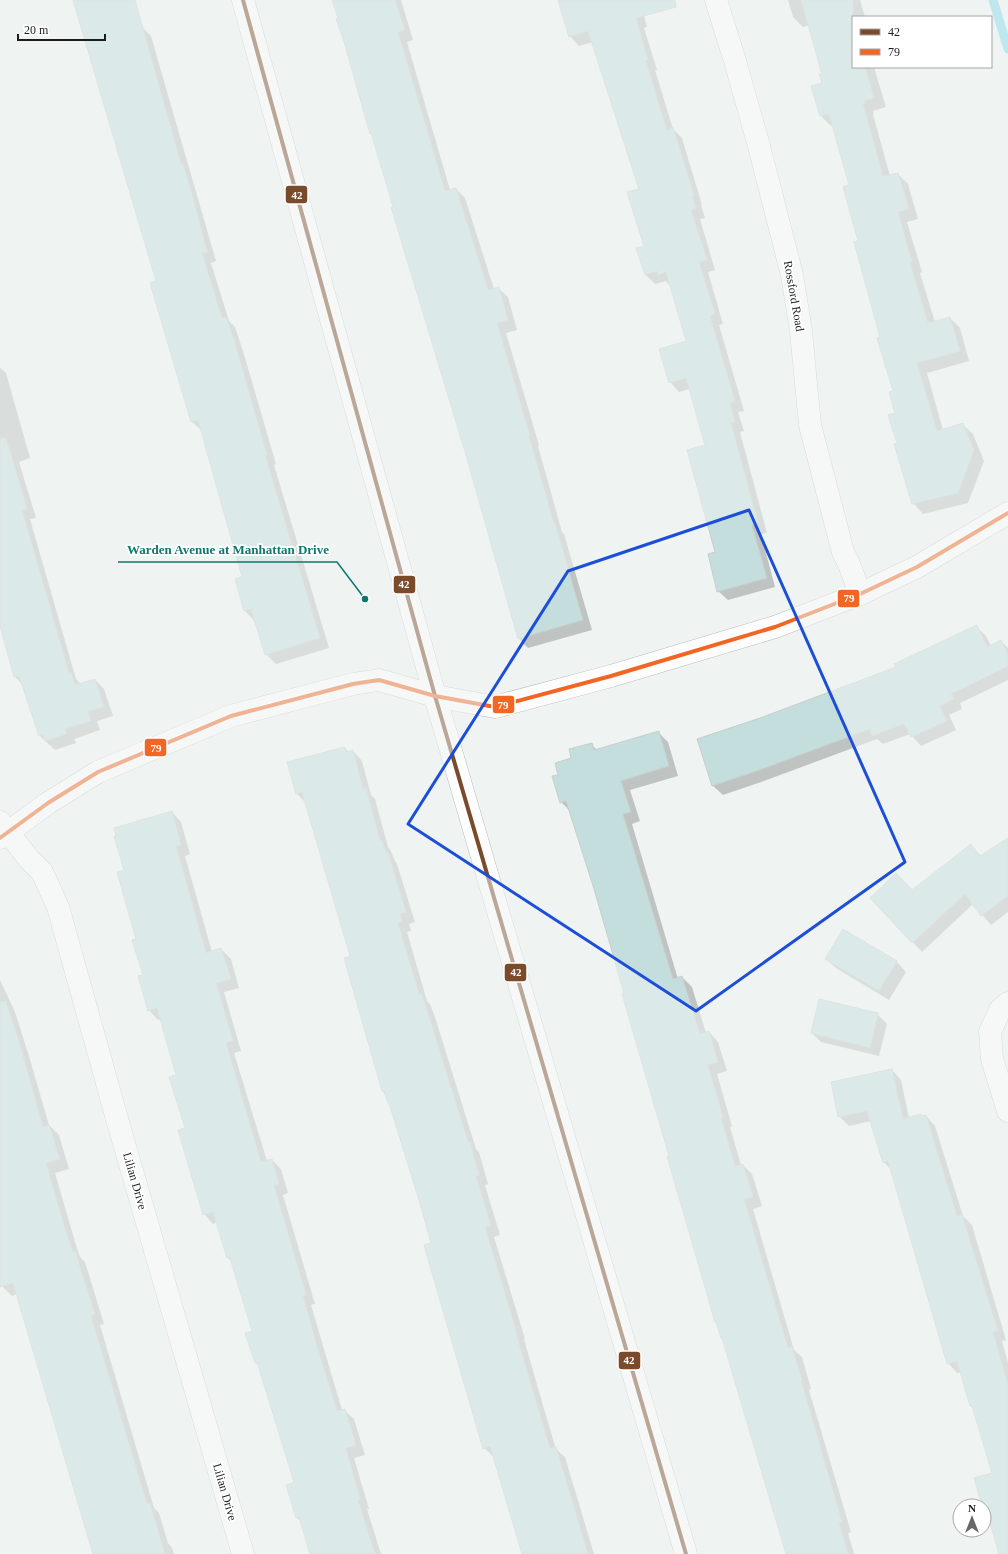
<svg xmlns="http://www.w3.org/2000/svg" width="1008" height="1554" viewBox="0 0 1008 1554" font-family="'Times New Roman',serif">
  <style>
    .shadow { fill: #0003 }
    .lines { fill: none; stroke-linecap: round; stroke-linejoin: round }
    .stream { stroke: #84d8ec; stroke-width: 9 }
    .building { fill: #c4dede; stroke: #cacecd }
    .minor-casing { stroke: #b9bdbc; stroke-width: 23 }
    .major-casing { stroke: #b9bdbc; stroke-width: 23 }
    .minor { stroke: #fdfdfd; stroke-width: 22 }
    .major { stroke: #fdfdfd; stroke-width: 22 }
    .bus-1-casing { stroke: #fff; stroke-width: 7 }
    .bus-2-casing { stroke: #fff; stroke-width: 7 }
    .bus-1 { stroke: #7a4b2a; stroke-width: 4 }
    .bus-2 { stroke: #f26522; stroke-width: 4 }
    .marked { fill: none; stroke: #1d4ed8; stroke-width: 3; stroke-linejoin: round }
    .labels { text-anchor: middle; stroke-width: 3.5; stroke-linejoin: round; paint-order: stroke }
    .street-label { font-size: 12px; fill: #1a1d1c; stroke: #fff }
    .leader { fill: none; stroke: #0f766e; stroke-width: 1.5 }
    .callout-dot { fill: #0f766e; stroke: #fff; stroke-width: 1.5 }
    .callout-label { font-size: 13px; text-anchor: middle; font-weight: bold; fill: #0f766e; stroke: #fff; stroke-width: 3.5; stroke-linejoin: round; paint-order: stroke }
    .line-badge { stroke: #fff; stroke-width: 1.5 }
    .badge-label { font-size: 11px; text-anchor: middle; font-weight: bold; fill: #fff }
  </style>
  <rect width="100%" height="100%" fill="#eff4f2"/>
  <g class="shadow">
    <polygon points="73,0 134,0 143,28 151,36 216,261 211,263 229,321 235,327 243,351 276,464 274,465 329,648 276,664 266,654 254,620 245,611 236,580 244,578 202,431 192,422 157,282"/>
    <polygon points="333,0 401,0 413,40 407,42 450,190 456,189 465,198 494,289 498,288 508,297 517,330 506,333 539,445 538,446 562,532 564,534 592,630 528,648 519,639 467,454"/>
    <polygon points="559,0 640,0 647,27 644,28 657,70 655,70 673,129 682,138 702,205 701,205 705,218 700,219 715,270 708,272 723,324 719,325 744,411 738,412 744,431 740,432 767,533 761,534 775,587 728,600 718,591 716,553 706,446 690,389 679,392 670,382 687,341 670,283 668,284 666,281 655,284 646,275 645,246 640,190 593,42 579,46 570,36"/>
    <polygon points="788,0 860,0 865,17 853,17 853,67 874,67 886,107 873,111 874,114 873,114 890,176 898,174 908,184 918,219 907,222 922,272 920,273 935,322 950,318 960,328 969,361 927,373 943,430 962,424 973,434 984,461 968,503 923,514 913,503 898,444 894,392 860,242 851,186 833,125 831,126 821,116 813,87 823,84 823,74 809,25 803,27 793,17"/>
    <polygon points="0,368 6,373 30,458 19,462 36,518 30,519 76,679 81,684 95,680 104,689 113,716 97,721 100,730 74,739 76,743 55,750 40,736 23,685 15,677 0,624"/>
    <polygon points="976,626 986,636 991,646 1001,641 1008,648 1008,680 960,703 962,709 949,715 956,730 921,746 910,734 883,744 877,739 764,781 723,795 713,786 698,740 760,719 898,668"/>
    <polygon points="658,732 668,742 678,776 630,790 640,821 632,824 678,979 682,977 692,987 706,1033 709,1032 718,1042 727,1071 717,1074 732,1126 730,1127 741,1165 743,1165 752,1174 762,1206 753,1209 794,1350 802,1357 811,1389 809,1390 851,1532 848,1533 854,1554 787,1554 724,1340 722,1338 626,994 571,812 561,802 559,775 572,759 591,744 597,750"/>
    <polygon points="344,748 349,752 353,751 362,761 371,795 375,799 388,847 391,851 395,861 397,864 415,922 409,924 411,931 407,932 427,1001 430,1004 435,1017 476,1149 479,1152 488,1184 485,1185 500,1235 494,1237 525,1339 524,1339 544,1409 556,1449 565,1457 594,1554 523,1554 494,1457 484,1448 422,1210 390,1105 383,1091 351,956 306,803 297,794"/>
    <polygon points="172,812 181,822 190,854 185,856 212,952 221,949 231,959 239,988 224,992 241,1051 234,1053 267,1161 272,1160 281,1169 288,1193 283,1195 315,1304 311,1305 342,1410 344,1410 354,1419 365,1455 354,1458 369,1509 367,1509 381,1554 311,1554 302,1523 297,1518 287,1485 295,1483 259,1366 255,1362 253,1332 233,1263 228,1258 217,1222 213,1224 204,1214 178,1076 161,1019 158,1020 149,1010 144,975 125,871"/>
    <polygon points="1008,839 1008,912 991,925 973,904 922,952 872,898 912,891 971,846 981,856"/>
    <polygon points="843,930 897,962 906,972 889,1000 836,968 826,959"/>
    <polygon points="0,980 15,1012 29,1056 49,1125 59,1135 69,1169 55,1173 75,1242 80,1257 85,1262 104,1324 100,1325 154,1508 159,1513 168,1543 172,1548 174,1554 94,1554 17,1294 12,1296 2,1286 0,1278"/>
    <polygon points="877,1014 887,1024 879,1056 821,1042 812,1033"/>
    <polygon points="892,1070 901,1080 909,1118 926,1116 935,1126 963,1216 972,1225 1006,1340 1002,1341 1008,1363 1008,1554 1000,1554 990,1518 985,1513 984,1506 983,1506 993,1474 974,1409 971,1406 961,1372 957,1373 948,1363 891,1170 884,1162 871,1121 849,1126 839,1116"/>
  </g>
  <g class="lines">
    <polyline class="stream" points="993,0 1008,49"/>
  </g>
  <g class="building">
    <polygon points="73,0 135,0 181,164 183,164 194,201 207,252 202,253 222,318 226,317 234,340 267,455 265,455 320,638 265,655 251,609 244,611 235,579 242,577 198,420 191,422 150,283 156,281"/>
    <polygon points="332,0 395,0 405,30 398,32 445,191 456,188 488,290 499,287 508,320 497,323 530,436 529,436 554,524 555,523 583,620 518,639 466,455 391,207 393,207 387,186 371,133 370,134 343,38 336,19 338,18"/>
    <polygon points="558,0 675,0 676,7 636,18 648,60 646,61 667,131 673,127 694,195 692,196 696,208 691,210 707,260 699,262 715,314 710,316 735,401 730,403 735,422 731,423 758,523 752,525 767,578 717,592 708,554 715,552 687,450 705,445 686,378 669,383 659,349 686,341 666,272 658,275 657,271 645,275 636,248 644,246 627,192 639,189 588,31 569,37"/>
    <polygon points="801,0 853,0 853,67 865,67 874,98 864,101 865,104 863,104 883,176 898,173 909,209 898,212 912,262 910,263 928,323 950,317 960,351 917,363 937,431 963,423 974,450 958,493 912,504 894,444 897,443 888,415 895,413 889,392 893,391 877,338 880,337 854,242 858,241 843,187 849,185 829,114 820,116 811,86 822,83 819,74 822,74"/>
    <polygon points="6,438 27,508 22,510 69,673 71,672 75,685 95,679 104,707 88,711 91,721 65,729 67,734 45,741 43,735 39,736 19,676 14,677 0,626 0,439"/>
    <polygon points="977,625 987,647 1001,640 1008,655 1008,666 951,694 954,699 940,706 947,721 911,737 904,724 872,736 870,729 754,772 712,786 697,739 760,718 896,667 894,664"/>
    <polygon points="659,731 669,766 621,781 631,812 623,814 673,979 682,976 700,1034 709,1031 718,1062 708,1065 723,1117 721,1118 735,1166 743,1164 753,1197 744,1199 788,1348 792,1347 802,1380 801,1380 842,1522 839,1523 848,1554 786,1554 722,1338 721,1338 716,1322 715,1322 685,1218 667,1156 669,1156 622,994 624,993 594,889 566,801 560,803 552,776 558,775 555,763 571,758 569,749 592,743 594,750"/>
    <polygon points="345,747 346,752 353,750 363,789 366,788 380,841 382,840 386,853 388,853 406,912 400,914 402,921 398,923 419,994 421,994 426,1007 468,1142 470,1142 479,1175 476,1176 491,1226 485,1227 516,1330 515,1330 535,1398 550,1448 556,1447 588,1554 522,1554 490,1446 483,1449 424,1245 431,1243 422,1210 389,1103 388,1103 384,1091 382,1091 344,958 350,956 302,792 296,794 287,762"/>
    <polygon points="172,811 181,845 176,846 206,953 221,948 231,979 216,983 233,1041 226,1043 261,1162 272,1159 279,1184 274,1185 306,1295 303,1296 317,1346 337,1411 345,1409 356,1445 346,1448 360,1499 358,1500 375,1554 310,1554 299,1517 296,1518 286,1485 294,1482 257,1362 255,1363 245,1333 252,1331 230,1258 227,1258 213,1212 203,1215 178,1130 185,1128 169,1077 176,1075 157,1008 148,1011 138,976 143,975 132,940 136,939 117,872 124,870 114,836 116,836 114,828"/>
    <polygon points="1008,838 1008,896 981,916 965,894 912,943 870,898 896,873 912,890 971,844 980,856"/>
    <polygon points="843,929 897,961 879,991 825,959"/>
    <polygon points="819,999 878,1013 870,1048 811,1033"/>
    <polygon points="6,1001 20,1045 43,1127 49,1125 60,1159 46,1163 66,1232 73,1252 75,1251 95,1314 91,1316 147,1504 150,1503 165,1554 93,1554 13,1283 0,1287 0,1002"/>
    <polygon points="892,1069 903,1119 921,1114 922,1116 926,1115 957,1216 962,1215 998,1331 993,1332 1008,1385 1008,1554 999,1554 987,1512 984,1513 984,1506 982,1506 974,1478 992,1473 972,1406 970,1406 957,1361 947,1364 888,1161 883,1163 867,1111 838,1117 831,1082"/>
  </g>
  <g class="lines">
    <defs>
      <g id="minor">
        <polyline points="716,0 735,61 759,146 792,275 801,331 810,425 843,552 849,564 860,594"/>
        <polyline points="0,822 29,859 42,872 58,907 119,1126 243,1554"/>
        <polyline points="0,838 48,803 98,772 231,716 353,684 379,680 435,696 495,707 611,676 775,627 860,594 917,567 1008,513"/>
        <polyline points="1008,1003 1000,1010 990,1032 992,1059 1008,1111"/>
      </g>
      <polyline id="major" points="243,0 435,696 686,1554"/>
    </defs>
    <use href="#minor" class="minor-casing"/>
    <use href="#major" class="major-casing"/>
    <use href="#minor" class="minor"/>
    <use href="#major" class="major"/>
    <defs>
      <polyline id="bus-1" points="243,0 435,696 686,1554"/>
      <polyline id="bus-2" points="0,838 48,803 98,772 231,716 353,684 379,680 435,696 495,707 611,676 775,627 860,594 917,567 1008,513"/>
    </defs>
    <use href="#bus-1" class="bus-1-casing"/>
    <use href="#bus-2" class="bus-2-casing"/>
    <use href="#bus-1" class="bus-1"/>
    <use href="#bus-2" class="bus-2"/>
  </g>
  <path d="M0 0H1008V1554H0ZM749,510L905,862L696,1011L408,824L568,571Z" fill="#eff4f2" fill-opacity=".55" fill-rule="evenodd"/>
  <path class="marked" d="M749,510L905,862L696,1011L408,824L568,571Z"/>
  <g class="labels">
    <g class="street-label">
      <text transform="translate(794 296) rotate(80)" y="4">Rossford Road</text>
      <text transform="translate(135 1181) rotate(74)" y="4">Lilian Drive</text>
      <text transform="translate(225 1492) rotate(74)" y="4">Lilian Drive</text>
    </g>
  </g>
  <path class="leader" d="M365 599L337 562H118"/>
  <circle class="callout-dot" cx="365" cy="599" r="4"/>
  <g class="callout-label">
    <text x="228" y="554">Warden Avenue at Manhattan Drive</text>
  </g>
  <g class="line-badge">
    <rect x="285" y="185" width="23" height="19" rx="4" fill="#7a4b2a"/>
    <rect x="393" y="575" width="23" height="19" rx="4" fill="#7a4b2a"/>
    <rect x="837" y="589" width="23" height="19" rx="4" fill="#f26522"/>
    <rect x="492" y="695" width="23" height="19" rx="4" fill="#f26522"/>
    <rect x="144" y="738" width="23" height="19" rx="4" fill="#f26522"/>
    <rect x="504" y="963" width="23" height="19" rx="4" fill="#7a4b2a"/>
    <rect x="618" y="1351" width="23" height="19" rx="4" fill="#7a4b2a"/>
  </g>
  <g class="badge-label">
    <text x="297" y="199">42</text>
    <text x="404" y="588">42</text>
    <text x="849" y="602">79</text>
    <text x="503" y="709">79</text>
    <text x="156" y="752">79</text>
    <text x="516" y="976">42</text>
    <text x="629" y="1364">42</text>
  </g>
  <rect x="852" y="16" width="140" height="52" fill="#ffffff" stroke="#a3a5a4"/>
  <rect x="860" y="29" width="20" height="6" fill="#7a4b2a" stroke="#a3a5a4"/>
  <text x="888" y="36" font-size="12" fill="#1a1d1c">42</text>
  <rect x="860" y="49" width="20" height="6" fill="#f26522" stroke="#a3a5a4"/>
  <text x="888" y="56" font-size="12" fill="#1a1d1c">79</text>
  <g transform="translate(972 1518)"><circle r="19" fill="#ffffff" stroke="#a3a5a4"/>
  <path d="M0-3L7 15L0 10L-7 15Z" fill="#656867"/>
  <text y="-6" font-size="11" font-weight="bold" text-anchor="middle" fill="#1a1d1c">N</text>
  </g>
  <path d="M18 34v6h87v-6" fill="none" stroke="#1a1d1c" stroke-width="2"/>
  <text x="24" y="34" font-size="12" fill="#1a1d1c" stroke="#ffffff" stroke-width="3" paint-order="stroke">20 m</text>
</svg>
